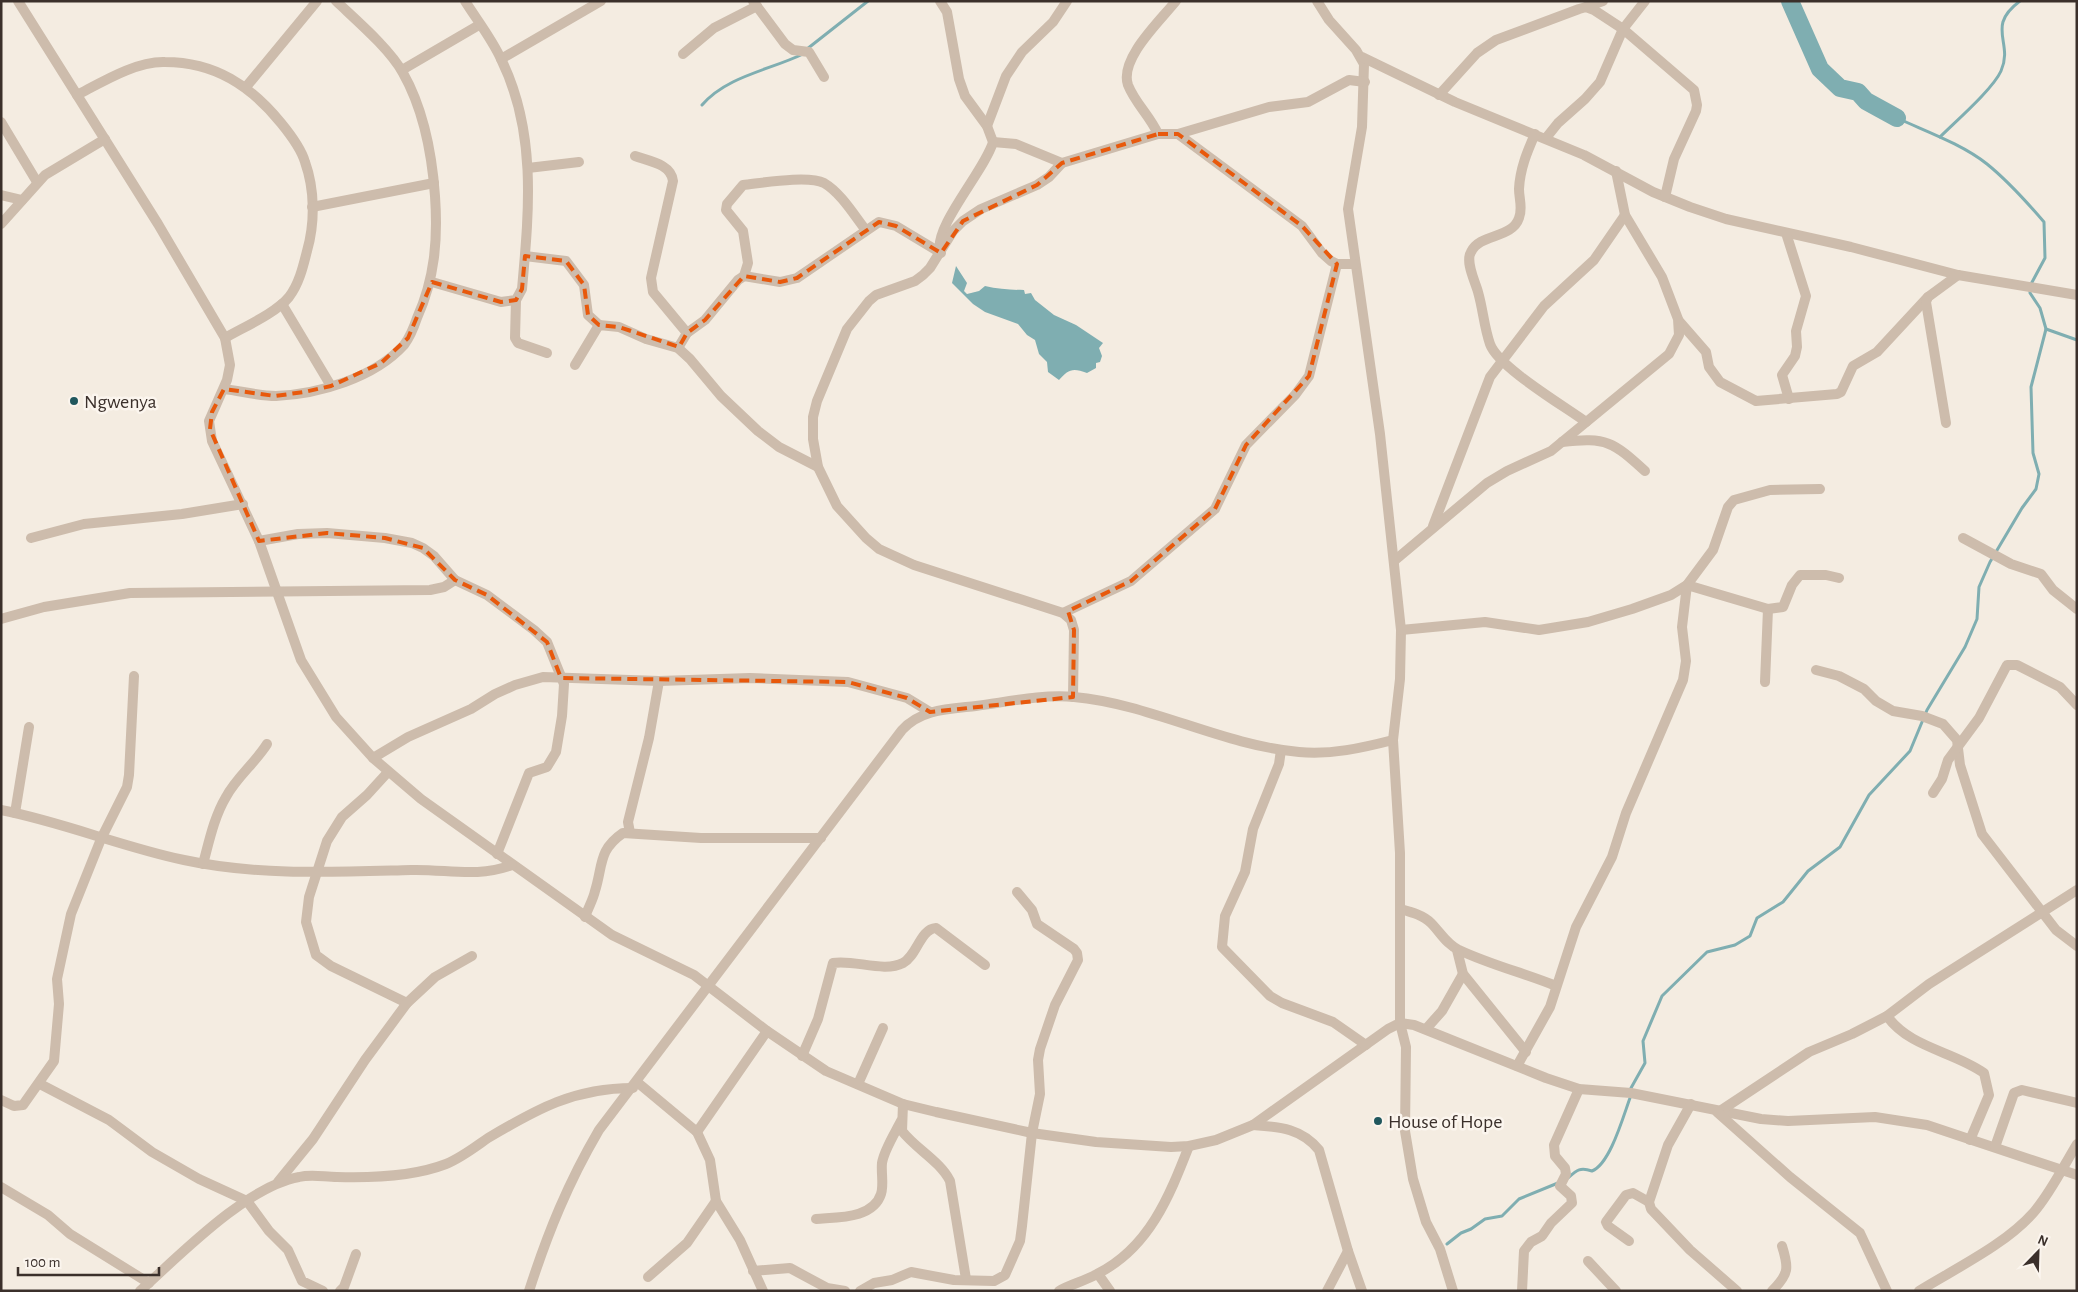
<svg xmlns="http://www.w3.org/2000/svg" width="2078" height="1292" viewBox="0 0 2078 1292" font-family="'Alegreya Sans',sans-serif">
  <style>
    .water { fill: #7faeb1 }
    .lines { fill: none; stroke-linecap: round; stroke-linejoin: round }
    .stream { stroke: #7faeb1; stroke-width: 3 }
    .river { stroke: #7faeb1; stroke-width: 18 }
    .minor { stroke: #cdbcac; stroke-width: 10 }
    .marked { fill: none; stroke: #e8590c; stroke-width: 4; stroke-dasharray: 10 6; stroke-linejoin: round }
    .poi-dot { fill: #20575d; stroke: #fbf5ee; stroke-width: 2 }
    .labels { text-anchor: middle; stroke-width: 5; stroke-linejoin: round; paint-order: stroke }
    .poi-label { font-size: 20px; fill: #3b302b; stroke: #fbf5ee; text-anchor: start }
  </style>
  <rect width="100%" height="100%" fill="#f4ece1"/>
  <path class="water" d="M956,266L967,283L964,291L967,294L979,291L985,286C998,289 1012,290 1024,290L1025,294L1031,293L1035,300L1054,315L1076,325L1103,343L1099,348L1102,356L1100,362L1096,363V368L1087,373C1072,367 1068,370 1059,380L1048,372L1047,362L1039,354L1035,340L1027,335L1018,324L985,312L973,304L952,283Z"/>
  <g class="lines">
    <g class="stream">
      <polyline points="807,49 868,1"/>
      <path d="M702,105C727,76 770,70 803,54"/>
      <path d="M1940,137C1955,122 1993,89 2001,71C2014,42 1985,27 2020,1"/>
      <polyline points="2046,329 2077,340"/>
      <path d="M1631,1088L1645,1063L1643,1041L1662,996L1707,952L1735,945L1750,936L1757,918L1783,902L1808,871L1840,847L1869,795L1910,751L1927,710L1965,647L1977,619L1979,587L1990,562L2022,508L2036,489L2039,474L2033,453L2031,387L2046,329L2040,308L2030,293V286L2045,258L2044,222C2026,201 2008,181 1987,164C1962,144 1925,131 1897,118"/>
      <path d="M1568,1178C1577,1170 1580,1167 1592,1171C1610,1164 1623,1117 1630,1098"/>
      <polyline points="1447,1244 1461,1233 1471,1229 1485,1219 1502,1216 1519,1199 1558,1183"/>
    </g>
    <polyline class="river" points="1790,1 1820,69 1840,88 1858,92 1866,101 1897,118"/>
    <g class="minor">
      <polyline points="18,1 158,224 225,338 230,365 227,380 209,421 212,441 259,541 301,660 336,717 373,758 421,799 612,935 694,975 767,1031 826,1071 903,1104 936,1112 1032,1133 1096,1142 1171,1147 1189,1146 1216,1140 1253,1125 1388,1029 1400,1023 1414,1025 1546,1078 1579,1089 1631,1093 1761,1119 1788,1121 1875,1117 1927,1125 2077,1175"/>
      <polyline points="753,1 785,44 793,50 809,52 824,77"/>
      <polyline points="1317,1 1329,20 1356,50 1364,64 1362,127 1348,209 1380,434 1401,630 1400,679 1393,740 1400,853 1400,1023 1406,1047 1405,1131 1413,1179 1426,1222 1440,1249 1453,1291"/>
      <polyline points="1586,7 1603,1"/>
      <polyline points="683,54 714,28 757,6"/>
      <polyline points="1362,57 1455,102 1584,155 1653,192 1690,207 1726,219 1851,247 1958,275 2077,295"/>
      <polyline points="501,59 601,1"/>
      <polyline points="402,70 479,25"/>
      <polyline points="246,87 317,1"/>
      <path d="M77,95C102,82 136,61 165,62C215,62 251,86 281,123C290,134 301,148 305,162C315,190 315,223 307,251C303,267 299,284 289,297C276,313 244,327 225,338"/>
      <polyline points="1439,95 1477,53 1496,40 1579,9 1586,7 1594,10 1623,29 1694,90 1697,105 1696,111 1674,159 1665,197"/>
      <polyline points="1,122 37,182"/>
      <polyline points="987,126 1006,76 1022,52 1053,22 1067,1"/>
      <path d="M1158,134C1150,116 1135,103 1128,85C1119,59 1160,21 1176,1"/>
      <polyline points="1178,134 1302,226 1322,253 1331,261 1337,264 1355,264"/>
      <path d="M1535,134C1527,152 1520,169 1519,189C1519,199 1523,208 1519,218C1512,239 1480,233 1471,252C1465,262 1475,281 1478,292C1483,309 1484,327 1490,344C1498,367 1564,406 1586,422"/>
      <polyline points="1546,138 1558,123 1585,99 1600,82 1623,29 1645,1"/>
      <polyline points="993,142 1016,144 1062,163"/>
      <path d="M635,156C649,161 671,164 673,181L651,278L653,292L687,333"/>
      <polyline points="528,168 579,162"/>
      <polyline points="1,195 22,200"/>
      <polyline points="312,207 434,183"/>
      <polyline points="1,224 45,175 105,139"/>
      <polyline points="1786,233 1806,296 1796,331 1797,347 1795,356 1782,375 1789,399"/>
      <path d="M940,251C934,226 985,170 993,142L987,126L965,96L959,79L947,12L940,1"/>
      <polyline points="525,256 566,261 584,285 588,315 599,325"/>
      <path d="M744,276L748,263L743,231L726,210L727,204L743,185C762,183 808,175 824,183C841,193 854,215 865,229"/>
      <path d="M432,282L501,302L516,300L522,289C529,211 537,132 501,59C492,39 477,20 465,1"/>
      <polyline points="516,300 515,338 518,343 547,353"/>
      <polyline points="282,304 331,386"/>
      <polyline points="1679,321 1706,352 1709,367 1720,382 1756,401 1837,394 1841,392 1853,366 1877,352 1928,297"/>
      <polyline points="678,348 687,333 705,320 738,280 744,276 780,282 797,278 879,222 896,226 941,253"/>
      <polyline points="575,365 599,325 619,327 646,339 678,348 690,359 721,396 758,431 779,447 818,467"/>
      <path d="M224,389C241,391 259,396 276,396C319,394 374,378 404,345C410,337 414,327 417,318C435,278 438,239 435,196C432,154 424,110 403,73C390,49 356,20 336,1"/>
      <polyline points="1946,423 1926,302 1928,297 1958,275"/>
      <path d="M1562,442C1607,437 1613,442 1645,471"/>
      <polyline points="1433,526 1490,377 1544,306 1594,260 1625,215"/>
      <polyline points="31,538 84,524 182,514 243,504"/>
      <polyline points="1963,538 2011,564 2041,574 2053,590 2077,609"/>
      <polyline points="259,541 298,534 327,533 385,538 412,543 423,548 434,556 455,580 487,595 534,630 547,642 564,684 562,716 556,752 547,767 529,773 497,854"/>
      <polyline points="1394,561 1487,483 1507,471 1551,451 1669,354 1679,335 1678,319 1662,277 1625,215 1616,171"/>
      <polyline points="1063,613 1131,581 1215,509 1246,445 1295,395 1309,376 1337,264"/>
      <polyline points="1,619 44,607 130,593 430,590 444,587 455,580"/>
      <polyline points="1401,630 1485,622 1539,630 1588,622 1632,609 1671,595 1687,585 1713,550 1728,507 1734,500 1770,490 1820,489"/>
      <polyline points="1816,670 1839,676 1864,689 1876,701 1893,711 1922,716 1943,724 1957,740 1960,765 1982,834 2056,930 2077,946"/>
      <polyline points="1765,682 1768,609"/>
      <polyline points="1073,697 1074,630 1071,620 1063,613 914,565 879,549 866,538 837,506 818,467 813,439 813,417 817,401 847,329 869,301 876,295 915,281 923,275 930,268 953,231 963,221 981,209 1037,185 1049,177 1062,163 1158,134 1178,134 1269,107 1308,102 1349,80 1365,82"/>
      <polyline points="1281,750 1279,764 1253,829 1245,872 1225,916 1222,947 1270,996 1282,1003 1333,1022 1366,1045"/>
      <polyline points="373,758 408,737 471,709 495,694 515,685 543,677 659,681 750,678 848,682 907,698 930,712"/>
      <polyline points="388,772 367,795 342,817 327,841 309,897 306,922 316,955 331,966 407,1003"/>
      <polyline points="1933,793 1942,779 1948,760 1979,718 2007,665 2017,665 2060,687 2077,705"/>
      <path d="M1,810C63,822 122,847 184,860C258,876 336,872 411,870C448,869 476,878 512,865"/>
      <polyline points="15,813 29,727"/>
      <polyline points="630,833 628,822 649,738 659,681"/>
      <path d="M203,864C209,842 214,817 226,797C236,778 255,763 267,744"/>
      <path d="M1400,909C1411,912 1423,915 1431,923C1440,932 1447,945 1459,950C1491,965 1524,973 1556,986"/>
      <path d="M585,917C588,908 593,900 595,891C603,866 598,850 623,833L701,838H821"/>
      <polyline points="1457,950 1463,974 1526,1052"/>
      <path d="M1887,1016C1910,1048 1953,1051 1984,1073L1989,1095L1970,1140"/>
      <polyline points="1426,1029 1442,1011 1463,974"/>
      <path d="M802,1056L818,1019L833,963C853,959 884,973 903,963C917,956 920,929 936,928L985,965"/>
      <polyline points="1517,1066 1550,1007 1576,927 1612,857 1626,813 1683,680 1686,661 1682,627 1687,585 1768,609 1783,607 1792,585 1800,575 1826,575 1839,578"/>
      <polyline points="637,1082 697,1132 710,1160 716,1201 740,1240 763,1291"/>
      <polyline points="40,1084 109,1120 152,1152 199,1179 247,1201 269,1231 288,1250 302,1281 323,1291"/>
      <polyline points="858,1084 883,1028"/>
      <polyline points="1,1100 14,1106 23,1105 54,1061 59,1004 57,979 71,914 101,839 127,787 129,775 134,676"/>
      <path d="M903,1104L902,1131C916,1149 940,1161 950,1181L966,1279"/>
      <polyline points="1691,1104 1668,1145 1649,1202 1651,1209 1690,1250 1737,1291"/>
      <polyline points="1720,1111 1809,1052 1852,1034 1887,1016 1929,984 2077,890"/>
      <polyline points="1717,1112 1790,1177 1860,1233 1887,1291"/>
      <path d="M1253,1125C1279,1127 1301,1128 1319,1150L1348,1251L1362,1291"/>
      <polyline points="697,1132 767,1031"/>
      <polyline points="1995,1147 2014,1093 2022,1090 2077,1103"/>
      <polyline points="278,1182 313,1139 365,1060 407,1003 435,977 472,956"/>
      <polyline points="1,1187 48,1215 70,1234 149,1283"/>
      <path d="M816,1219C837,1217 873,1219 881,1194C884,1185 881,1173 882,1163C884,1150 895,1133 901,1121"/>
      <polyline points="1629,1241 1608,1226 1606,1222 1626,1195 1633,1193 1649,1202"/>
      <polyline points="1588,1261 1616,1291"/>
      <polyline points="753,1271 790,1268 827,1288 845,1291"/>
      <polyline points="1098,1274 1110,1291"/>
      <polyline points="648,1277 687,1243 716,1201"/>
      <path d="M140,1291C180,1255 247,1186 299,1177C312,1174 324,1177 337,1177C371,1178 415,1176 446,1164C461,1158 475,1147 488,1138C537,1109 574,1088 633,1088"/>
      <polyline points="340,1291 344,1287 356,1254"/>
      <path d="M529,1291C548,1232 568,1183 599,1130L902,730C921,709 949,709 976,706C1007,702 1042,694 1074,697C1151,704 1221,745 1299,752C1331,755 1362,748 1393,740"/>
      <polyline points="860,1291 874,1283 892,1280 911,1272 954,1280 994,1281 1005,1275 1020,1241 1022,1226 1032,1133 1040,1094 1038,1060 1040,1049 1055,1005 1078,960 1077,953 1074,949 1037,924 1032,910 1017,892"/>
      <path d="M1059,1291C1071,1284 1085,1281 1097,1274C1149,1248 1169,1197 1189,1146"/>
      <polyline points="1327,1291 1348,1251"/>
      <polyline points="1522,1291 1524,1251 1531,1242 1542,1236 1551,1223 1572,1203 1571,1196 1560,1186 1566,1174 1565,1168 1555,1156 1554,1145 1579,1089"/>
      <path d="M1772,1291C1789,1274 1789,1268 1782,1246"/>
      <path d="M1919,1291C1956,1268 2005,1245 2034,1212C2051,1192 2063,1167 2077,1144"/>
    </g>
  </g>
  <path class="marked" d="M1158,134H1178L1302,226L1337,264L1309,376L1246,445L1215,509L1131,581L1068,611L1074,630L1073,697L930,712L907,698L848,682L561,678L547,642L487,595L455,580L423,548L385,538L327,533L259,541L210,429L212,412L224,389L275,396L304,392L331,386L381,363L408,338L432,282L501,302L516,300L522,289L525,256L566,261L584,285L588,315L599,325L619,327L679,347L687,333L705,320L744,276L780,282L797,278L879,222L896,226L941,253L963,221L1037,185L1062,163Z"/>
  <g class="poi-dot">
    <circle cx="74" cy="401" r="5"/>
    <circle cx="1378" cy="1121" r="5"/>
  </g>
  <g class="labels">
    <g class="poi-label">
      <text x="84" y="408">Ngwenya</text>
      <text x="1388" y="1128">House of Hope</text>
    </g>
  </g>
  <rect width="2078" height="1292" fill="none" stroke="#3b302b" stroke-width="5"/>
  <g transform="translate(2038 1252) rotate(23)" stroke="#fbf5ee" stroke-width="4" paint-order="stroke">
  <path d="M0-4L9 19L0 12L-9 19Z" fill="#3b302b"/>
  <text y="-8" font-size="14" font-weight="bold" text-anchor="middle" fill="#3b302b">N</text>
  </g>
  <path d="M18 1267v8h141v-8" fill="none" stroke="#3b302b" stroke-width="2.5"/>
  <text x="25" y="1267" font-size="15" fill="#3b302b" stroke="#fbf5ee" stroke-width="4" paint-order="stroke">100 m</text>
</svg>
